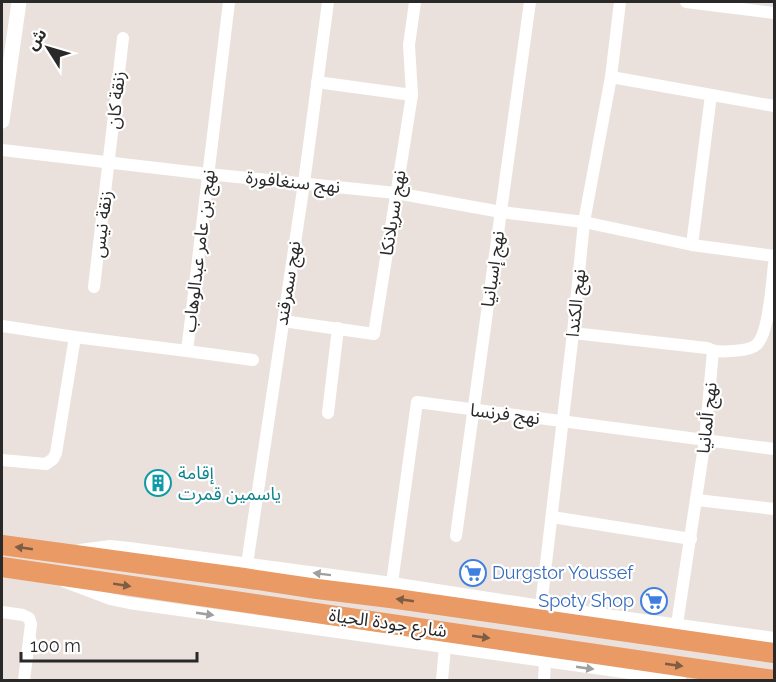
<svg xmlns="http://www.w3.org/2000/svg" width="776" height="682" viewBox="0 0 776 682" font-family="Raleway,'Noto Sans Arabic',sans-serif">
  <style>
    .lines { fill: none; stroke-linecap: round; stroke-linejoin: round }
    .minor { stroke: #fff; stroke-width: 12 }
    .tertiary { stroke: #fff; stroke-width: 15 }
    .trunk { stroke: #e99a65; stroke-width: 20 }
    .oneway { fill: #7f5c44 }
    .oneway2 { fill: #9f9f9f }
    .labels { text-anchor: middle; stroke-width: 4.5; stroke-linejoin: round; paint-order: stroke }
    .street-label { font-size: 18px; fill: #292929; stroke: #fff }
    .culture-label { font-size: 18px; fill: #0d838f; stroke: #fff; text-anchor: start }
    .shop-label { font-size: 18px; fill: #366cbe; stroke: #fff; text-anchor: start }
  </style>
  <rect width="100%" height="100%" fill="#eae1dc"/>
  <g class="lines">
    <g class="minor">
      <polyline points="686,2 774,13"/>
      <polyline points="611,77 774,106"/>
      <polyline points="317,82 412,95"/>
      <polyline points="2,150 208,174 396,193 501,212 584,222 692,245 774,256"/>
      <polyline points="692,245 711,95"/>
      <polyline points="94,287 123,38"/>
      <polyline points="283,321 374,334 412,95 409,45 415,2"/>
      <polyline points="2,326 75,337 187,351 229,2"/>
      <path d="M573,333L707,348C710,349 712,350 715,351C724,352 750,351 756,345C769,335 772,282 774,264"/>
      <polyline points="187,351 253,360"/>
      <polyline points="328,413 338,328"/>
      <polyline points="2,460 46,464 53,459 56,453 75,337"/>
      <polyline points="697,500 774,509"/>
      <polyline points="552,517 691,539"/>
      <polyline points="456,536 530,2"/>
      <polyline points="80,550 110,546 129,548 392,583 541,606 774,638"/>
      <polyline points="247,564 304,183 328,2"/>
      <polyline points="65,582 110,599 129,603 680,680"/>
      <polyline points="392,583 417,402 774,449"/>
      <polyline points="541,606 573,333 584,222 611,77 620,2"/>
      <polyline points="2,612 23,615 29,618 31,624 24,680"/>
      <polyline points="677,624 705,440 713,351"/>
      <polyline points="442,680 445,647"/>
      <polyline points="544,680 545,662"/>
    </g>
    <polyline class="tertiary" points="2,121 19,2"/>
    <g class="trunk">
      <polyline points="2,545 244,578 317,589 390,598 774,653"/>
      <polyline points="2,567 774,680"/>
    </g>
  </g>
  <defs><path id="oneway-solid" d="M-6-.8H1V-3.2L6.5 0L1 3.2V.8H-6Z" transform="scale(1.5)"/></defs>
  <g class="oneway">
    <use href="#oneway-solid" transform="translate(24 548) rotate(-172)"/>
    <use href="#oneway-solid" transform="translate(122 585) rotate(9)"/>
    <use href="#oneway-solid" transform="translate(405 600) rotate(-172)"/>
    <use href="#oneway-solid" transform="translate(481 637) rotate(8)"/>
    <use href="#oneway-solid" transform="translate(674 665) rotate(8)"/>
  </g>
  <g class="oneway2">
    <use href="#oneway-solid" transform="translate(322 574) rotate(-173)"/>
    <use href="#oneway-solid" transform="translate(205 614) rotate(8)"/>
    <use href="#oneway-solid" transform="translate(585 668) rotate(8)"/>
  </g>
  <defs>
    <symbol id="building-ring" viewBox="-11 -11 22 22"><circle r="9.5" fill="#fff" stroke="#0f9aa8" stroke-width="1.5"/><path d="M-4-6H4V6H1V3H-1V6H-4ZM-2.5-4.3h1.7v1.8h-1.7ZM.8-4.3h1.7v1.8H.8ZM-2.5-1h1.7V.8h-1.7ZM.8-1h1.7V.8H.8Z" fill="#0f9aa8"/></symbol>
    <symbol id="supermarket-ring" viewBox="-11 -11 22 22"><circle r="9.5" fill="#fff" stroke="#3f7fe0" stroke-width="1.5"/><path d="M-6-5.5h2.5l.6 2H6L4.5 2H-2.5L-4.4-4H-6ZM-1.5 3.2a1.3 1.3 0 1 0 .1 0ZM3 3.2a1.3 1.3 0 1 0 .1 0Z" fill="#3f7fe0"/></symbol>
  </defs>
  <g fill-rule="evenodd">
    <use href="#building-ring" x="143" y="468" width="30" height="30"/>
    <use href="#supermarket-ring" x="458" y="558" width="30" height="30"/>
    <use href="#supermarket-ring" x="639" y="586" width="30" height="30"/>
  </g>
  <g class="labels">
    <g class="street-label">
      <text transform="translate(116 100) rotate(-84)" y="6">زنقة كان</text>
      <text transform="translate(293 182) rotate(6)" y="6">نهج سنغافورة</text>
      <text transform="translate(393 213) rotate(-81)" y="6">نهج سريلانكا</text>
      <text transform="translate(102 224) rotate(-83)" y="6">زنقة نيس</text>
      <text transform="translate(199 251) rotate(-83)" y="6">نهج بن عامر عبدالوهاب</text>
      <text transform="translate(493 269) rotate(-82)" y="6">نهج إسبانيا</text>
      <text transform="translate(288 283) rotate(-81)" y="6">نهج سمرقند</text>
      <text transform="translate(576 303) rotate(-84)" y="6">نهج الكندا</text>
      <text transform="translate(505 414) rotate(7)" y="6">نهج فرنسا</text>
      <text transform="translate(707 418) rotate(-84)" y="6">نهج ألمانيا</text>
      <text transform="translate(388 623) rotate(8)" y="6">شارع جودة الحياة</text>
    </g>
    <g class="culture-label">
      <text x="178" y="479">إقامة<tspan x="178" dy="21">ياسمين قمرت</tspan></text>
    </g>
    <g class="shop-label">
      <text x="492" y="579">Durgstor Youssef</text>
      <text x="634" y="607" text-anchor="end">Spoty Shop</text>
    </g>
  </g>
  <rect width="776" height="682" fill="none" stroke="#292929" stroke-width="6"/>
  <g transform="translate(48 48) rotate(307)" stroke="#ffffff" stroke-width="4.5" paint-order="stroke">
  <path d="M0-4.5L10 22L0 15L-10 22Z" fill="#292929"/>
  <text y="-9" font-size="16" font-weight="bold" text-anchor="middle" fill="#292929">ش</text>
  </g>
  <path d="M21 652v9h176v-9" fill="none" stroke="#292929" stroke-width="3"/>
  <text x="30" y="652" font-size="18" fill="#292929" stroke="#ffffff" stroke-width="4.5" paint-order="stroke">100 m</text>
</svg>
